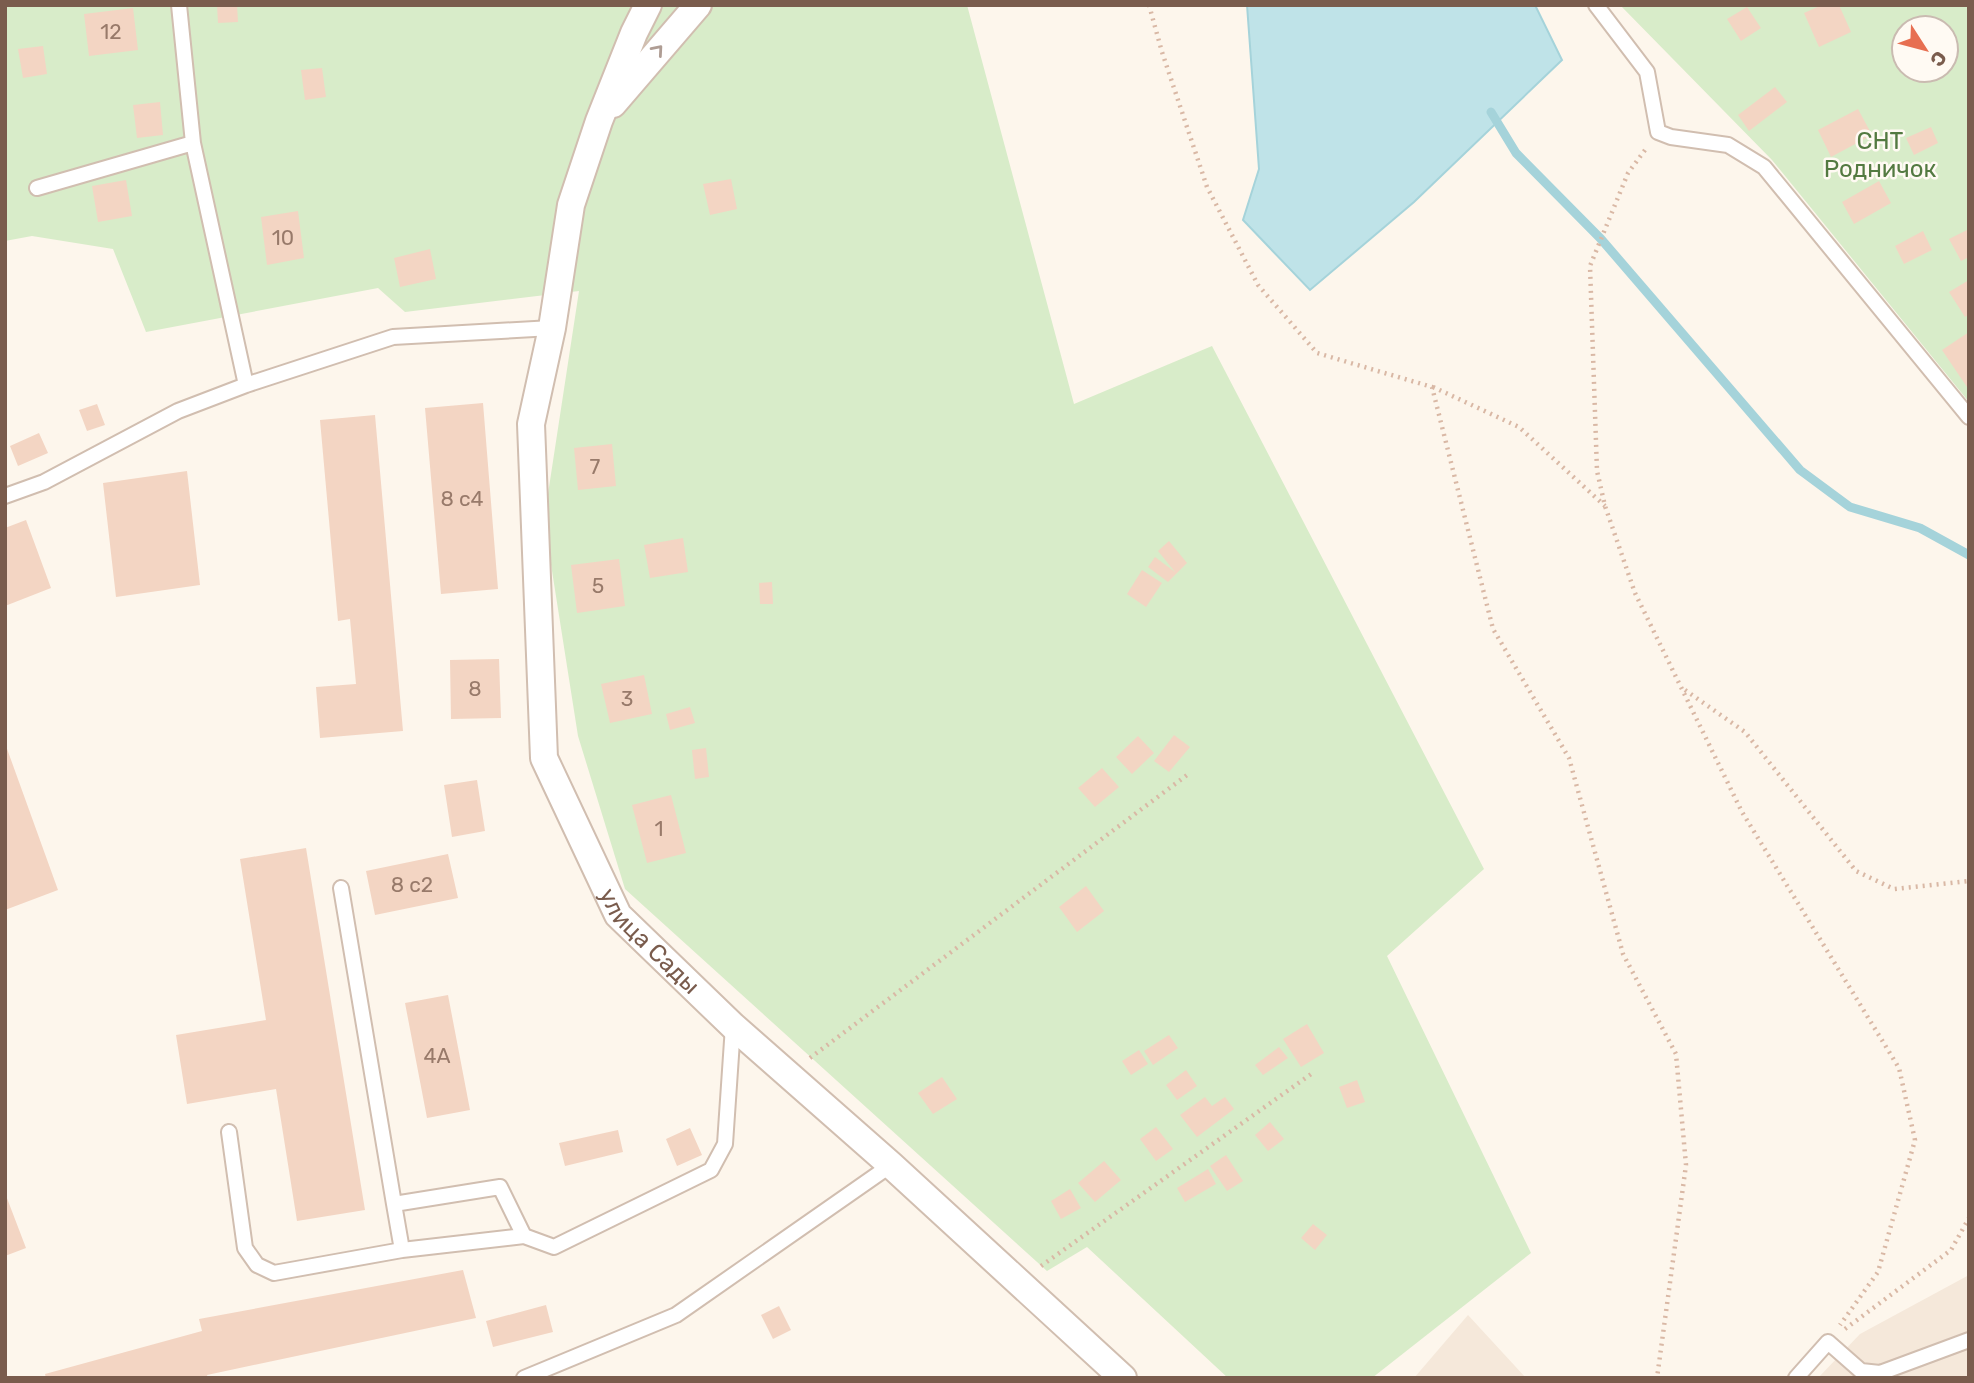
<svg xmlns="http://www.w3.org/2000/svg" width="1974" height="1383" viewBox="0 0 1974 1383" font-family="Rubik,sans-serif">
	<rect width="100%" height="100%" fill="#fdf6ec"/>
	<path fill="#f5e8da" d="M1969,1275V1378H1818L1860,1334Z
		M1468,1315L1526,1378H1414Z"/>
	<path fill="#d8ecc9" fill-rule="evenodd" d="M5,5H967L1074,404L1212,346L1484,869L1387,956L1531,1253L1372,1378H1228L1087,1247L1047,1271L625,889L578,736L544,520L579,291L405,312L378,288L146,332L113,249L32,236L5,241Z
		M1620,5H1969V402L1772,160ZM1904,28H1946V70H1904Z"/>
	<path fill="#bfe3e8" stroke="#a5d3da" stroke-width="2" d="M1247,5H1535L1562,60L1414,202L1310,290L1243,220L1259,169Z"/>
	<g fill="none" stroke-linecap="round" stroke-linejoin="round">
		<path stroke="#a5d3da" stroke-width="9" d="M1491,112L1516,153L1601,239L1800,470L1850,507L1920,528L1969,555"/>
	</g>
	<path fill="#f3d5c3" d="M217,5H237L238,22L218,23Z
		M1822,5H1839L1851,32L1819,47L1804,13Z
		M1747,7L1761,28L1741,41L1727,19Z
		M133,8L138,50L89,56L84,14Z
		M43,46L47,74L23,78L18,49Z
		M322,68L326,97L305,100L301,70Z
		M1775,87L1787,102L1749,131L1738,115Z
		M160,102L163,135L137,138L133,105Z
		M1858,109L1872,135L1831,157L1818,130Z
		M1931,127L1938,143L1914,155L1906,138Z
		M731,179L737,209L710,215L703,184Z
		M126,180L132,216L98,222L92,186Z
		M1879,181L1891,203L1854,224L1842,202Z
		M298,211L304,258L267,265L261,217Z
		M1969,229V257L1961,261L1949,239Z
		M1923,231L1932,250L1904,264L1895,246Z
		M430,249L436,279L400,287L394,258Z
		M1969,280V314L1965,317L1949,292Z
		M1969,332V390L1942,350Z
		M483,403L498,589L441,594L425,408Z
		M97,404L105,425L87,431L79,410Z
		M375,415L403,731L320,738L316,687L356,684L350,619L338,621L320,420Z
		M39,433L48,453L18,466L10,446Z
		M612,444L616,486L578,490L574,448Z
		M187,471L200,585L116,597L103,483Z
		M26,520L51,588L5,606V528Z
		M683,538L688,572L650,578L644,545Z
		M1169,541L1187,563L1168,582L1148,567L1155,557L1175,572L1158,551Z
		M619,559L625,606L577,613L571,565Z
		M1142,570L1162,583L1146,607L1127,594Z
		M772,582L773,604H760L759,583Z
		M499,659L501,718L451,719L450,660Z
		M644,675L652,714L610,723L601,684Z
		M690,707L695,723L670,730L666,714Z
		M1174,735L1190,747L1169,772L1154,761Z
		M1138,736L1154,753L1132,774L1116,757Z
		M6,746L58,890L5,910V747Z
		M706,748L709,777L695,779L692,750Z
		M1102,768L1119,787L1095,807L1078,788Z
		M477,780L485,831L452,837L444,785Z
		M671,795L686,853L647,863L632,805Z
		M306,848L365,1210L297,1221L276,1089L187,1104L176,1035L266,1020L240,859Z
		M448,854L458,898L375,915L366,871Z
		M1086,886L1104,911L1077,932L1059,907Z
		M448,995L470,1110L427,1118L405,1003Z
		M1307,1024L1324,1053L1301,1067L1283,1039Z
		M1169,1035L1178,1048L1153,1065L1144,1051Z
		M1279,1047L1288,1058L1263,1075L1255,1065Z
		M1139,1050L1148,1064L1131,1075L1122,1061Z
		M1186,1070L1197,1086L1177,1100L1166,1085Z
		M942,1077L957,1099L933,1114L918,1093Z
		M1357,1080L1365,1102L1347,1108L1339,1087Z
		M1205,1097L1212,1106L1225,1097L1234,1109L1197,1137L1180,1115Z
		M1270,1122L1284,1139L1268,1151L1255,1135Z
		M1156,1127L1173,1149L1156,1161L1140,1139Z
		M690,1128L702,1155L677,1166L666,1139Z
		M618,1130L623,1152L565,1166L559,1143Z
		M1226,1155L1243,1181L1227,1191L1210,1166Z
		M1104,1161L1121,1180L1095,1202L1078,1183Z
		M1208,1169L1216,1184L1185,1202L1177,1188Z
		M1070,1189L1081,1208L1061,1219L1051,1201Z
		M5,1193L26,1248L5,1256Z
		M1313,1224L1327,1235L1315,1250L1301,1238Z
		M463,1270L476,1318L207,1375L208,1378H46L45,1374L202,1331L199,1319Z
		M546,1305L553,1332L493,1347L486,1321Z
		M779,1306L791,1330L773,1339L761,1315Z"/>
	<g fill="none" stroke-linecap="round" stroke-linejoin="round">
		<defs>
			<path id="lane" d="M179,5L193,143L246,385
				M1596,5L1647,72L1658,132L1671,137L1728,145L1764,167L1969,417
				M37,188L193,143
				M5,496L44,482L178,411L246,385L393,337L552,328
				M341,888L394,1204L500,1187L524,1236L554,1247L711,1170L725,1144L733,1026
				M229,1132L245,1248L257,1265L274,1273L402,1250L524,1236
				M394,1204L402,1250
				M524,1378L676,1315L891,1165
				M1796,1378L1828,1342L1861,1371L1880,1373L1969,1340"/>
			<g id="street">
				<path id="s1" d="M648,5L634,33L599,121L571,205L552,328L531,424L544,758L618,915L733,1026L891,1165L1123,1378"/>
				<path d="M613,104L698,5"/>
			</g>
		</defs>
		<use href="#lane" stroke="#d1beb0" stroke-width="18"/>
		<use href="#street" stroke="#d1beb0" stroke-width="30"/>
		<path stroke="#d9b8a5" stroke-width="4.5" stroke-dasharray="2 5" stroke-linecap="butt" d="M1149,5L1162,52L1207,187L1258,285L1317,353L1432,387L1493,629L1569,758L1623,954L1676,1054L1686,1165L1657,1378
			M1645,150L1628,173L1590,266L1597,471L1605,506L1635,593L1742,812L1899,1068L1915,1140L1878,1272L1840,1325
			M1433,387L1519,427L1605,506
			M1685,690L1745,732L1856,871L1894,889L1969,881
			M810,1058L1187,775
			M1041,1266L1314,1072
			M1845,1329L1951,1250L1969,1218"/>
		<use href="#lane" stroke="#fff" stroke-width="14"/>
		<use href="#street" stroke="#fff" stroke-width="26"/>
	</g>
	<defs><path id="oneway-chevron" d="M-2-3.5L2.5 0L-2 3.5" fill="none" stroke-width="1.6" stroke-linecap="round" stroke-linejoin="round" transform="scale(1.75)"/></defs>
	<use stroke="#af9d94" href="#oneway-chevron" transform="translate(658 50) rotate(-49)"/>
	<g text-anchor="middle" stroke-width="5" stroke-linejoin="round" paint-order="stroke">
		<g font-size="21" fill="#987a6a">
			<text x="111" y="39">12</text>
			<text x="283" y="245">10</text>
			<text x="595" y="474">7</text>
			<text x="462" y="506">8 с4</text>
			<text x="598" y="593">5</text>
			<text x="475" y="696">8</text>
			<text x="627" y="706">3</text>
			<text x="659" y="836">1</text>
			<text x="412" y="892">8 с2</text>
			<text x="437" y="1063">4А</text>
		</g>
		<g font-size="24" fill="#537a41" stroke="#fffaf3">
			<text x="1880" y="149">СНТ<tspan x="1880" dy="28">Родничок</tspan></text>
		</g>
		<g font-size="24" fill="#7a5c4d" stroke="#fffaf3">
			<text dy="8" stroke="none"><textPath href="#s1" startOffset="985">улица Сады</textPath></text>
		</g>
	</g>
	<rect width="1974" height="1383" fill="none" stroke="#7a5c4d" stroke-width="14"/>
	<g transform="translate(1925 49) rotate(126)"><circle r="33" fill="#fffaf3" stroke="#cabbb1" stroke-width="2"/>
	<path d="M0-5L12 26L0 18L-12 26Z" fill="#e76f51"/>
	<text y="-10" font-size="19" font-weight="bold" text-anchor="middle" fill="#7a5c4d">С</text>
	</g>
</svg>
